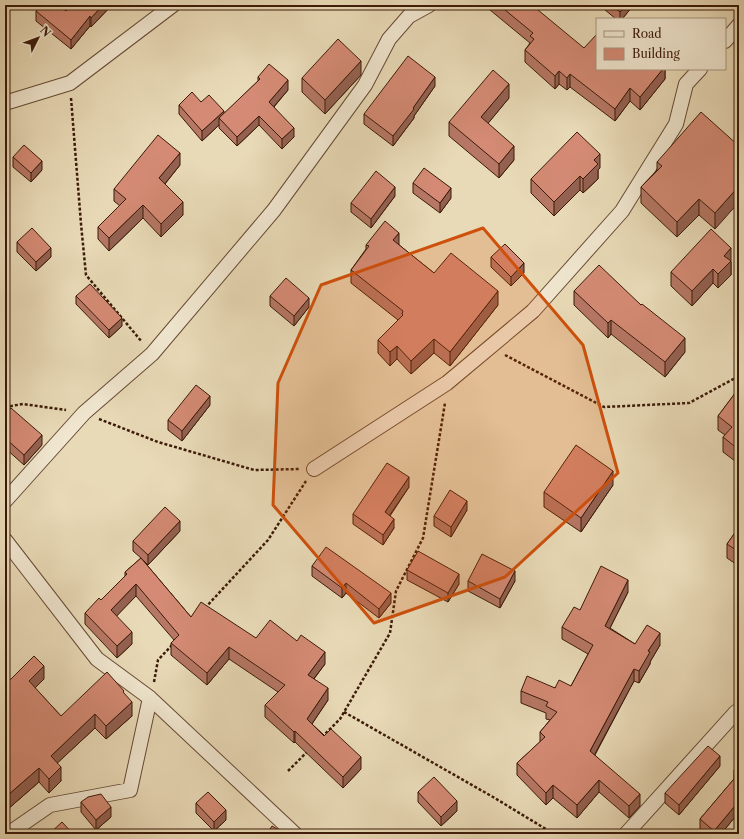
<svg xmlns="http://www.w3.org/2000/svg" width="744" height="839" viewBox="0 0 744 839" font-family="'Libre Caslon Text',serif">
	<rect width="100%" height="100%" fill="#e9dab7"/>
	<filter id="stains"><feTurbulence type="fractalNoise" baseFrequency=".005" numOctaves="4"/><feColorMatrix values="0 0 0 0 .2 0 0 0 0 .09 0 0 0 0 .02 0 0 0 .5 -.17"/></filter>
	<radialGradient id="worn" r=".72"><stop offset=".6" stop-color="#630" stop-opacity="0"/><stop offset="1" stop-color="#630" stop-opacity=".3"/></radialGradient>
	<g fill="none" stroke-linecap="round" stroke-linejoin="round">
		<defs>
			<path id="street" d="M725,41L739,25
				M5,100L8,102L70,83L173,5
				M314,469L447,383L533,311L622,211L676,124L686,84L700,69
				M5,501L84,413L152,354L274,210L365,85L389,39L409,16L429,5
				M5,540L97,659L150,698L295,834
				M8,834L50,805L130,790L150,698
				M626,834L736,712L739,711"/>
		</defs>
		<use href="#street" stroke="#664a34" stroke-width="16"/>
		<path stroke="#3b1a09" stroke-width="2.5" stroke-dasharray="3 2" stroke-linecap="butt" d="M71,98L81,224L86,275L142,342
			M505,355L604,407L689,403L739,376
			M5,407L23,404L66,410
			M99,419L158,442L254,470L300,469
			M205,608L268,540L306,481
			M154,682L158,660L174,643
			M344,712L493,797L554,834
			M322,737L340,719L390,633L396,591L423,538L445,403
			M288,771L307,752"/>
		<use href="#street" stroke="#f1e7d0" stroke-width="14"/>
	</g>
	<path fill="#b67764" stroke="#3b1a09" d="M71,5H112L91,27L90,26L71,49L36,21V11H66Z
		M484,5H532L597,69H665V79L640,110L630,101L615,121L570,87L567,90L559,84L555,89L525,62V50L530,43Z
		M599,5H633V6L622,19H616Z
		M361,75L325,114L302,92V78Z
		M258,77L288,90L274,107L294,137L282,149L259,125L237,146L219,128V125L202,141L179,114V105L201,102L224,114L258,81Z
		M435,86L414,116V118L393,146L364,124V114Z
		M509,98L488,123L514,160L499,178L449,136V122Z
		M739,109V129L736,126V112Z
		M739,146L715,229L699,215L677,237L641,203V187L657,170V162Z
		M13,157L42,170L31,182L13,167Z
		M180,165L165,184L183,215L161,237L143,218L109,251L98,239V227L120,206L114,201V189Z
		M600,168L598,170V179L583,193L580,190L554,216L531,193V179Z
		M413,183L451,198L440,213L413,193Z
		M395,196L371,228L351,212V203Z
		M17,242L51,257L36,271L17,252Z
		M366,245H399L434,273L498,305L450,366L434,353L411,374L397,359L390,366L378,353V340L398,320L351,283V270L366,249Z
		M491,257L524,273L511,286L491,267Z
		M731,262V275L718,288L713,283L692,306L671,286V272Z
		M574,291L685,352L665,377L611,334L608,338L574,305Z
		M76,296L122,326L109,338L76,304Z
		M270,296L309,307L294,326L270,306Z
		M739,388V464L723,452V437L725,435L718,430V416Z
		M210,405L182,441L168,430V420Z
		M5,415L42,445L24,465L5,448Z
		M613,485L581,532L544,507V492Z
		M409,487L390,516L394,528L383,545L353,524V514Z
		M467,510L451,537L434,526V516Z
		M739,527V566L727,558V544Z
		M180,531L148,565L141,558L191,617L256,638L325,664L314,679L328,700L312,724L361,769L343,788L295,742L294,743L265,717V705L278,692L229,659L207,685L171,655V643L174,640L136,596L116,616L132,644L117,658L85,624V613L101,600L125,577V572L141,558L133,551V541Z
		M312,566L391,603L379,618L346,593L342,598L312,576Z
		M407,570L459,584L448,602L407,580Z
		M468,581H515L500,608L468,591Z
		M628,592L610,628L635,644L660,645L650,662V664L639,683L634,681L595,755L640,806L629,818L599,792L577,818L553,798L546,805L517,775V763L540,742V732L550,720L546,719V713L521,703V691L571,686L588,654L562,639V627L580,610Z
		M44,679L35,688L61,716L124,694L132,716L106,739L95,728L57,763L61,781L49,793L39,782L8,809L5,805V685Z
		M739,764V812L721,834H704L700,831V819L734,779V770Z
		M720,766L679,815L665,803V793Z
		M418,792L457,811L441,826L418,802Z
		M81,802L111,817L96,830L81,812Z
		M196,803L226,820L214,831L196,813Z"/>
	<path fill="#946151" stroke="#3b1a09" d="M103,5H112L91,27V18Z
		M626,5H633V6L622,19H620V12Z
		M90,16V26L71,49V40Z
		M361,61V75L325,114V100Z
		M663,69H665V79L640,110V97Z
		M559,71V84L555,89V76Z
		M570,74V87L567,90V78Z
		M435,77V86L414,116V118L393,146V136Z
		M288,80V90L269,112V102Z
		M509,84V98L481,132V117Z
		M630,88V101L615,121V109Z
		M224,111V121L219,118V125L202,141V131Z
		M259,116V125L237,146V137Z
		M294,128V137L282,149V139Z
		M514,146V160L499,178V164Z
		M180,153V165L159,191V178Z
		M600,154V168L598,170V179L583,193V179L594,160Z
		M42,161V170L31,182V173Z
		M580,176V190L554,216V202Z
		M739,186V202L715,229V213Z
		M395,187V196L371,228V219Z
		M451,188V198L440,213V203Z
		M699,199V215L677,237V222Z
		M183,202V215L161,237V224Z
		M143,205V218L109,251V238Z
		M399,233V246L393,240Z
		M51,248V257L36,271V262Z
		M731,248V275L718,288V274L724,256Z
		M524,263V273L511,286V277Z
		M713,269V283L692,306V291Z
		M498,291V305L450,366V352Z
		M309,298V307L294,326V316Z
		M122,318V326L109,338V330Z
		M611,320V334L608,338V323Z
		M685,338V352L665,377V362Z
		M434,339V353L411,374V361Z
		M397,346V359L390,366V352Z
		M210,396V405L182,441V431Z
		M42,435V445L24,465V455Z
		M613,471V485L581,532V518Z
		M409,477V487L385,522V512Z
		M467,501V510L451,537V527Z
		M394,519V528L383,545V535Z
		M180,521V531L148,565V555Z
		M515,571V581L500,608V599Z
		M459,574V584L448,602V593Z
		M628,580V592L605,638V626Z
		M346,583V593L342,598V588Z
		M136,584V596L111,622V610Z
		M391,593V603L379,618V609Z
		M132,632V644L117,658V646Z
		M660,633V645L650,662V664L639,683V671L648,651Z
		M229,647V659L207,685V673Z
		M325,652V664L308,686V675Z
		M44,666V679L29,694V681Z
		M634,669V681L590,763V751Z
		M328,688V700L307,731V719Z
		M132,702V716L106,739V726Z
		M95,714V728L51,769V756Z
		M295,731V742L294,743V732Z
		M720,756V766L679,815V805Z
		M361,757V769L343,788V777Z
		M61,767V781L49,793V779Z
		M39,768V782L8,809V795Z
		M599,780V792L577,818V805Z
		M553,785V798L546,805V793Z
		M640,794V806L629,818V806Z
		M457,801V811L441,826V817Z
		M739,801V812L721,834H714V831Z
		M111,807V817L96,830V820Z
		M226,810V820L214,831V822Z"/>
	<path fill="#d48a74" stroke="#3b1a09" d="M41,5H59L66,11L71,5H103L91,18L90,16L71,40L36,11Z
		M499,5H532L584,48L597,34V69H663L640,97L630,88L615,109L570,74L567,78L559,71L555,76L525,50L534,39L530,36L533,33Z
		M611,5H626L620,12Z
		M338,39L361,61L325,100L302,78Z
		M408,56L435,77L413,108L414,109L393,136L364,114Z
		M269,64L288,80L269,102L294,128L282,139L259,116L237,137L219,118L260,79L258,77Z
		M493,70L509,84L481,117L514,146L499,164L449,122Z
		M192,92L201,102L209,95L224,111L202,131L179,105Z
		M739,109V115L736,112Z
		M701,112L739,146V186L715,213L699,199L677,222L641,187L662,166L657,162Z
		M577,132L600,154L594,160L598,164L583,179L580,176L554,202L531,179Z
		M158,135L180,153L159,178L183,202L161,224L143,205L109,238L98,227L126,199L114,189Z
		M24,145L42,161L31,173L13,157Z
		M424,168L451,188L440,203L413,183Z
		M376,171L395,187L371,219L351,203Z
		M385,221L399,233L393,240L434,273L451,253L498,291L450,352L434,339L411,361L397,346L390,352L378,340L403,315L402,314L403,311L351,270L369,246L366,245Z
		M32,228L51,248L36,262L17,242Z
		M711,229L731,248L724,256L731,261L718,274L713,269L692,291L671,272Z
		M505,244L524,263L511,277L491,257Z
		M599,265L641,305L642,304L685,338L665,362L611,320L608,323L574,291Z
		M286,278L309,298L294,316L270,296Z
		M90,284L122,318L109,330L76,296Z
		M196,385L210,396L182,431L168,420Z
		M739,388V450L723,437L732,427L718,416Z
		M11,408L42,435L24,455L5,438V415Z
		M576,445L613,471L581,518L544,492Z
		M387,463L409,477L385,512L394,519L383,535L353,514Z
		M450,490L467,501L451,527L434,516Z
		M165,507L180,521L148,555L133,541Z
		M739,527V552L727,544Z
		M326,547L391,593L379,609L346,583L342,588L312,566Z
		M418,551L459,574L448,593L407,570Z
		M482,554L515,571L500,599L468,581Z
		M141,558L191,617L201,602L256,638L270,620L297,641L301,635L325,652L308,675L328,688L307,719L324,736L331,729L361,757L343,777L295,731L294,732L265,705L285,685L229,647L207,673L171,643L179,635L136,584L111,610L132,632L117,646L85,613L99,598L101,600L127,574L125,572Z
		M601,566L628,580L605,626L635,644L647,625L660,633L648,651L650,652L639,671L634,669L590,751L640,794L629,806L599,780L577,805L553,785L546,793L517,763L545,737L540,732L557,712L546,706L548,702L521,691L527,676L555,688L559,680L571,686L593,645L562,627L574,607L580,610Z
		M34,656L44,666L29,681L61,716L107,672L124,691L123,692L132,702L106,726L95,714L51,756L61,767L49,779L39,768L8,795L5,791V732L9,728L5,724L8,722L5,718V685Z
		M708,746L720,756L679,805L665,793Z
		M739,764V773L734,770Z
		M739,773V801L714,831L700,819Z
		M434,777L457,801L441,817L418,792Z
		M208,792L226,810L214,822L196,803Z
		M101,794L111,807L96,820L81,802L88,797Z
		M62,822L73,834H49Z
		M272,826L285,834H267Z"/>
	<path fill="#ce500c" fill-opacity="0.2" stroke="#ce500c" stroke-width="3" stroke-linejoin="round" d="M483,228L583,345L618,473L505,577L374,623L273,505L278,383L321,285Z"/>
	<rect width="744" height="839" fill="none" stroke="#e9dab7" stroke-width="20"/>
	<rect x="6" y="6" width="732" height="827" fill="none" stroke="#3b1a09" stroke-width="2"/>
	<rect x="10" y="10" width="724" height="819" fill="none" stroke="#3b1a09"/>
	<rect x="596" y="18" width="130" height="52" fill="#f1e7d0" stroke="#a89580"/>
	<rect x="604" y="31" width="20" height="6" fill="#f1e7d0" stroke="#a89580"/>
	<text x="632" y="38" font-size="12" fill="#3b1a09">Road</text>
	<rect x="604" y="48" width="20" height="12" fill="#d48a74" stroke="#a89580"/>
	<text x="632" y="58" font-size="12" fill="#3b1a09">Building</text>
	<g transform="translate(38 38) rotate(48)" stroke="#f1e7d0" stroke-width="3" paint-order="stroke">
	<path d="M0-3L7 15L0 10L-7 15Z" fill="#3b1a09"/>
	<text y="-6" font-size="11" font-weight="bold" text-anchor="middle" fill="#3b1a09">N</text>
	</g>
	<rect width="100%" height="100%" filter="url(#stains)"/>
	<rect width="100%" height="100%" fill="url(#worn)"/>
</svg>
